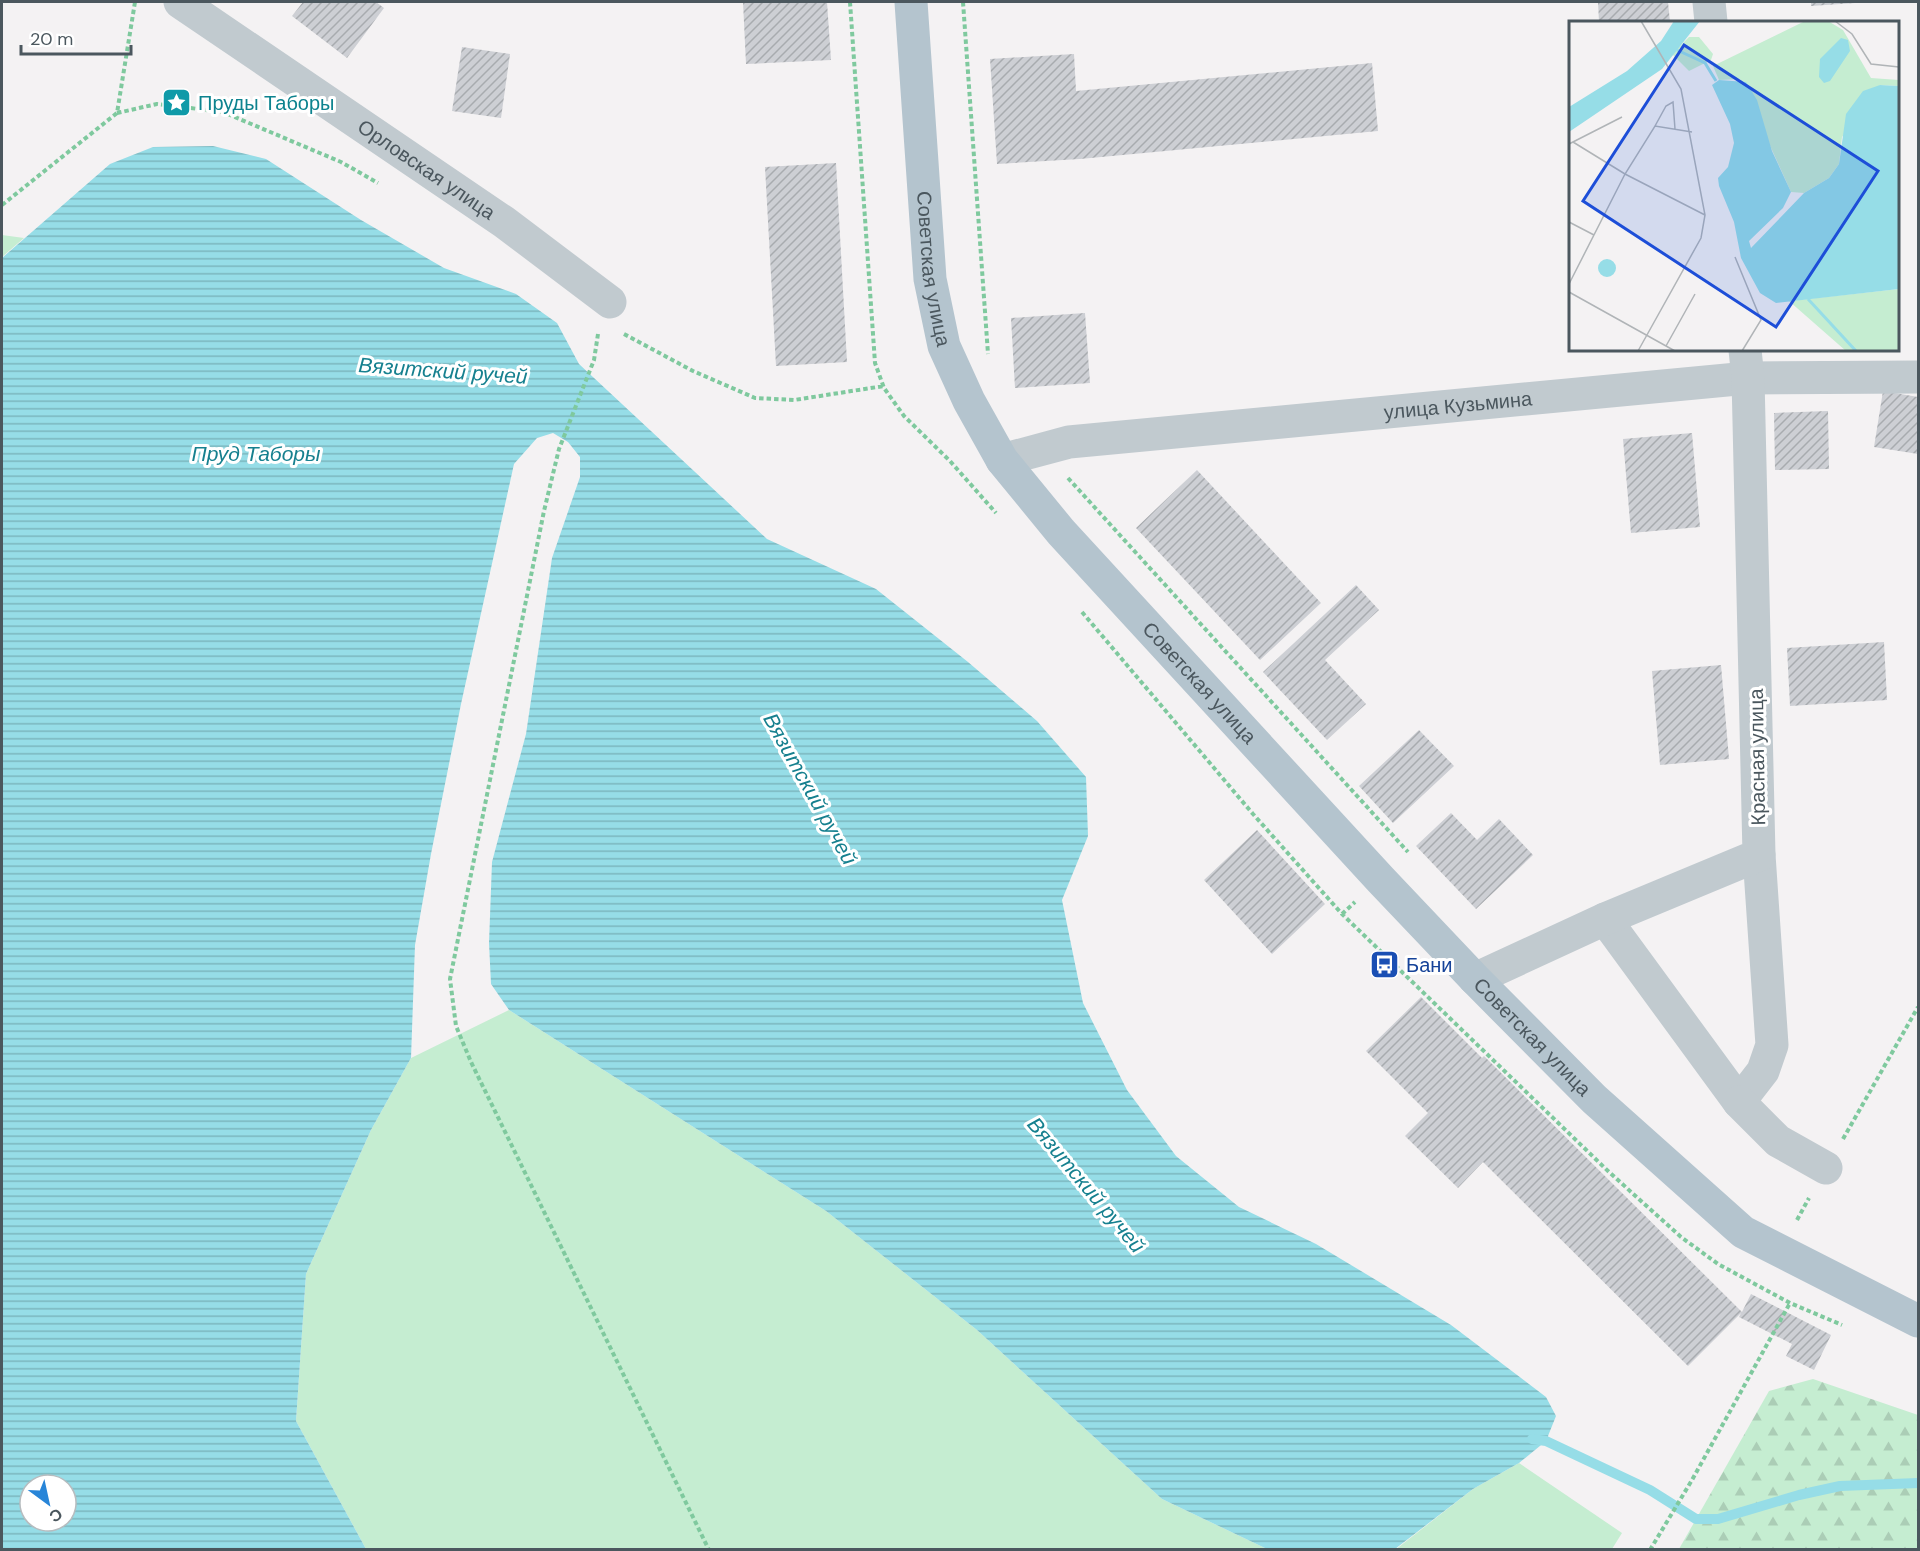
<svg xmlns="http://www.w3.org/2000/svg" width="1920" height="1551" viewBox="0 0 1920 1551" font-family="'DM Sans',sans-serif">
	<defs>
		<pattern id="forest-firs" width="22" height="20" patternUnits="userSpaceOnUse" patternTransform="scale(1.5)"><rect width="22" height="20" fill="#c5edd1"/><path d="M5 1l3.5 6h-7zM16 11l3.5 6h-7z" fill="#abcdb6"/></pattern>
		<pattern id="water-rules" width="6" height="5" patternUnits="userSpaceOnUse" patternTransform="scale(1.5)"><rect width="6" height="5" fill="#96dde7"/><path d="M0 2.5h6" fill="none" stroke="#7cb6be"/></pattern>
		<pattern id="building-hatch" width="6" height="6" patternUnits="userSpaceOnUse" patternTransform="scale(1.5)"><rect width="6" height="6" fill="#cdcfd4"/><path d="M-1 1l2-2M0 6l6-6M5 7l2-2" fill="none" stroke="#a8abaf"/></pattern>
	</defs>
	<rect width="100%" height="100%" fill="#f4f2f3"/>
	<path fill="url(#forest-firs)" d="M1813,1379L1918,1415V1549H1679L1769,1391Z"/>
	<path fill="#c5edd1" d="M2,235L24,238L2,257Z
		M509,1010L826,1211L977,1330L1162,1499L1267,1549H366L296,1421L306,1274L371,1130L411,1058Z
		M1519,1463L1622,1533L1612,1549L1395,1550L1473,1489Z"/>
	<path fill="url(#water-rules)" fill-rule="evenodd" d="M213,146L266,159L361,220L444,268L516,294L557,323L579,364L767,539L876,589L968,662L1037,721L1086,777L1088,836L1062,900L1083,1003L1127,1090L1176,1156L1239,1207L1316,1244L1451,1325L1546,1397L1556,1416L1546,1441L1519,1463L1473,1489L1395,1549H1267L1162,1499L977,1330L826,1211L509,1010L491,984L489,943L492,862L526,734L552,558L580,477V457L568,442L553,433L537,438L514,464L461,704L431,854L415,945L411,1058L371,1130L306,1274L296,1421L366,1549H2V258L110,164L153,147ZM30,1485H66V1521H30Z"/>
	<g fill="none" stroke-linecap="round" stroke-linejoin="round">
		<path stroke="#96dde7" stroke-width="10" d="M1532,1439L1546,1441L1650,1490L1696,1519H1718L1799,1495L1840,1486L1918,1483"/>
	</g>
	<path fill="url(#building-hatch)" d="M303,2H376L384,8L347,58L292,16Z
		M743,2H827L831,60L746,64Z
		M1598,2H1668L1670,22H1599Z
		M1811,2H1855V3L1811,6Z
		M462,47L510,54L501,118L452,111Z
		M1074,54L1076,91L1372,63L1378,131L1080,159L997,164L990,59Z
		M836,163L847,362L776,366L765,167Z
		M1085,313L1090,383L1015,388L1011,318Z
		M1883,391L1918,397V454L1874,447Z
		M1828,411L1829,469L1775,470L1774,413Z
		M1692,433L1700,527L1631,533L1623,439Z
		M1197,470L1321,603L1260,660L1136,528Z
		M1356,585L1379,610L1325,660L1366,704L1327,740L1263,672Z
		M1884,642L1887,700L1790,706L1787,648Z
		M1721,665L1729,759L1660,765L1652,671Z
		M1419,730L1454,766L1393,823L1359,786Z
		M1451,813L1477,840L1499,819L1533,855L1476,909L1416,846Z
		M1257,830L1325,904L1272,954L1204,880Z
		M1421,997L1482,1058L1484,1056L1742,1312L1751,1294L1831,1335L1814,1370L1786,1356L1792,1344L1739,1317L1741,1313L1688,1366L1483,1162L1458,1188L1405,1136L1428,1113L1366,1051Z"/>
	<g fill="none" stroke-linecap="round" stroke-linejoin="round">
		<path stroke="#7fc99e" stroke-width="4" stroke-dasharray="4.5 3" stroke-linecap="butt" d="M850,2L875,363L884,388L904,416L950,461L996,513
			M963,2L988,354
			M117,113L157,104L223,112L341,162L378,183
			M2,205L117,113L135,2
			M598,334L594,360L559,449L544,511L450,979L456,1026L471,1062L709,1550
			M624,334L693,371L755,398L794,400L884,386
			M1068,478L1408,852
			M1082,612L1253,814L1342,914L1609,1172L1681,1237L1718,1264L1790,1303L1842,1325
			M1342,914L1355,902
			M1843,1139L1918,1007
			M1797,1220L1809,1198
			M1650,1550L1692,1480L1790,1303"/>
		<g stroke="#c1cacf" stroke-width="33">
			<path id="s1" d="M180,2L504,222L610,302"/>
			<path d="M1709,2L1711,22"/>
			<path id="s2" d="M1002,460L1069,442L1748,378L1918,377"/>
			<path d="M1605,919L1739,1102L1763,1071L1772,1045L1759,855"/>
			<path d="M1475,979L1605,919L1759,855L1748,378L1745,350"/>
			<path d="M1739,1102L1778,1141L1826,1168"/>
		</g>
		<path stroke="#b4c4ce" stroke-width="33" id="s3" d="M911,2L930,279L944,346L969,401L1002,460L1061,532L1381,880L1475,979L1594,1099L1743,1232L1918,1321"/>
	</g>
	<defs>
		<symbol id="sight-square" viewBox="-11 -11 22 22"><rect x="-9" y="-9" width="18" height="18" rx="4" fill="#0f9aa8" stroke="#fff"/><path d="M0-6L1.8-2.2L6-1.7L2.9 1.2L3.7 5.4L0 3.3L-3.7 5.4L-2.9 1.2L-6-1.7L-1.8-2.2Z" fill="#fff"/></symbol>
		<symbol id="bus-square" viewBox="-11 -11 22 22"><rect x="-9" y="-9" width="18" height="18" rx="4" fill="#1a4fb4" stroke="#fff"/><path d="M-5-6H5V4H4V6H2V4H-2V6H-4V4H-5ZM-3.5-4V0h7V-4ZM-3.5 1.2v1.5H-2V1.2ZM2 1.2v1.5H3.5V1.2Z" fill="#fff"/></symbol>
	</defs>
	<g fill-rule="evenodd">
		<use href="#sight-square" x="160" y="86" width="33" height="33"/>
		<use href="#bus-square" x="1368" y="948" width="33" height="33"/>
	</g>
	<g text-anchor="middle" stroke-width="6" stroke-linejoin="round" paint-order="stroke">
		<g font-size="20" fill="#0d838f" stroke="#fff" text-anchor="start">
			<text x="198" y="110">Пруды Таборы</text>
		</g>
		<g font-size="20" fill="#4b575e" stroke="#fff">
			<text dy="7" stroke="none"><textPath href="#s1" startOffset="298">Орловская улица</textPath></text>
			<text dy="7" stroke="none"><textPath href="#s3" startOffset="268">Советская улица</textPath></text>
			<text dy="7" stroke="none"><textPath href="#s2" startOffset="460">улица Кузьмина</textPath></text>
			<text dy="7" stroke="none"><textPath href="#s3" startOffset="772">Советская улица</textPath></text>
			<text transform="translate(1757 757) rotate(-91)" y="7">Красная улица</text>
			<text dy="7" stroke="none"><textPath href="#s3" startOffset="1258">Советская улица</textPath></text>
		</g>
		<g font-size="20" fill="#164399" stroke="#fff" text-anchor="start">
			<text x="1406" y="972">Бани</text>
		</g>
		<g font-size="21" font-style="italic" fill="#16808f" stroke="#fff">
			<text transform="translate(443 371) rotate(4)" y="7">Вязитский ручей</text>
			<text x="256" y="461">Пруд Таборы</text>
			<text transform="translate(810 789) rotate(61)" y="7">Вязитский ручей</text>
			<text transform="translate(1086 1185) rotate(50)" y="7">Вязитский ручей</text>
		</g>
	</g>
	<g transform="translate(1569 21)">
		<rect width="330" height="330" fill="#f4f2f3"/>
		<path d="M120,16H130L144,33L142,39L120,50L103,33Z" fill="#c5edd1"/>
		<path d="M236,0H259L274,9L302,57L330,59V65L311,64L273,116L270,143L260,157L235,172L222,171L171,58L150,59L144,45ZM330,268V330H277L220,280Z" fill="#c5edd1"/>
		<path d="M105,0H131L93,48L0,111V86L58,50L92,20ZM272,17L279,19L281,30L261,60L255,62L250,56L251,38ZM150,59L177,61L188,79L203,130L222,171L214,187L180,220L182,227L235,172L260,157L270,143L277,93L294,70L311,64L330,65V268L207,282L191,272L172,237L165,201L150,165L149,157L159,146L165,122L161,103L143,64ZM29 247a9 9 0 1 1 18 0a9 9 0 1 1-18 0Z" fill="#96dde7"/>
		<path fill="none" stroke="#96dde7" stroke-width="3" d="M108,29L136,42L147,60M239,278L287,330"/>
		<path fill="none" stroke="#b0b4b7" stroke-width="1.5" d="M266,0L283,13L302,43L330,46M86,105L97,85L104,81L106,108M4,121L56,153L136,194M0,123L53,96M0,201L25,214M166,236L192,299L173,330M0,263L56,153L86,105L123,111M0,271L106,330M97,325L126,273M69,330L132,217L136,194L112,68L72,0"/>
		<path fill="#1d4ed8" fill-opacity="0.15" stroke="#1d4ed8" stroke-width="3" d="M115,24L309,150L207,306L14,180Z"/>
		<rect width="330" height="330" fill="none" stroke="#4b575e" stroke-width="3"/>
	</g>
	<rect width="1920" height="1551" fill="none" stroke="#4b575e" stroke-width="6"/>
	<g transform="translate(48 1503) rotate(147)"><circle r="28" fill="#ffffff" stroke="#b7bcbf" stroke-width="1.5"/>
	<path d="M0-4.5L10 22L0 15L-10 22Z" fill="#2885d8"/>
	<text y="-9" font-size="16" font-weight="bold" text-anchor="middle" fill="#4b575e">С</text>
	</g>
	<path d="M21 45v9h110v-9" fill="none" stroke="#4b575e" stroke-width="3"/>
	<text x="30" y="45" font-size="18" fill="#4b575e" stroke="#ffffff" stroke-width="4.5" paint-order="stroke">20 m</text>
</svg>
